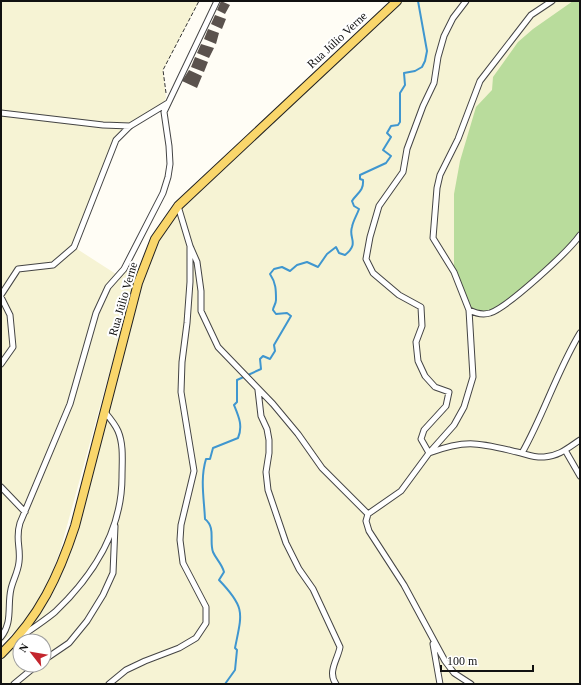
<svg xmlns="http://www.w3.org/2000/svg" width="581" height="685" viewBox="0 0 581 685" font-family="Georgia,serif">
	<rect width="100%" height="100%" fill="#fffdf5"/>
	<path fill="#f6f3d4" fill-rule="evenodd" d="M1,1H199L163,70L166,98L162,107L130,126L116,140L74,247L119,276L124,269L136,276L60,551L46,589L26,622L1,643Z
		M397,1H580V684H1V654L15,641L65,555L138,283L167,221ZM20,641H44V665H20Z"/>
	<path fill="#b9dc9c" d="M573,1H580V235L503,306L488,314L469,310L454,272V194L460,161L476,107L492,90L493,77L518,42L533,29Z"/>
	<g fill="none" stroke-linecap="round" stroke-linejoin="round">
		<path stroke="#3f96cf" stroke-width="2" d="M225,684L235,670L237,650L235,648C242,613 246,608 219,580L224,572C222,564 216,559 213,552C209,540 216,528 205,519C204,498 200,479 206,459H210L213,448L238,438C243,426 239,417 234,405L237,402V380L261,369L260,359L263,356L270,359L275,351L274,345L291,316L287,313L276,314L273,310C273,307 276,304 276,300C276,290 276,283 270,274L274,269L282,267L290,271L297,265L307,262L318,267L327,254L336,247L339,253L345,255C360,243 348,238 352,227C353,221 357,215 359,209L354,206L352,201C357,193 364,191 363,180L360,179V175L386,163L391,156L383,150L391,137L387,133L391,126L398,125L400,122V93L405,85L404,73L415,71L422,67L425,61L427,51L418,1"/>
	</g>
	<path fill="#5a524d" d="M221,1L230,5L225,14L217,10Z
		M215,15L226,19L222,29L211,24Z
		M208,29L219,33L216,44L204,39Z
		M201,44L214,48L209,58L197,53Z
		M195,57L208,62L204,72L191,67Z
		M189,70L202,76L197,88L182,81Z"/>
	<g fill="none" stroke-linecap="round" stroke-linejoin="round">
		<defs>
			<path id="street" d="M466,1L453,18L444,36L438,57L434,83L423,106L407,149L403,172L379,206L370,237L366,259L373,273L399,295L421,307L422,326L416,342L418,361L425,376L435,387L449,392L446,406L424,430L421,439L429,453C467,439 478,443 517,452C526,454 535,458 544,457C559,456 568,448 580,440
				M1,113L103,125L130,126
				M178,206L190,246L197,262L201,291V311L218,347L273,404L298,434L322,468L368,514
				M1,295L18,269L53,265L74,247L116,140L130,126L168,103
				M1,297L10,315L13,347L1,364
				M469,310C475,313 483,315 490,313C508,307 568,252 580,235
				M258,390L261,416L267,429L269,440V453L266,472L268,490L286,543L299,569L313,589L340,647C338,659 327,672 336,684
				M565,450L580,476
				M522,453C544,414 557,371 580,333
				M1,487L25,512
				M1,637C13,622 7,606 11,589C13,580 18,572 19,562C21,547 15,539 20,523L70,404L96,313L108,287L124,269L163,193L168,177L170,164L169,146L164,112L217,1
				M20,637C32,629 44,621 55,612C93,576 122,530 122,477C122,462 124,445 118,431C115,424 109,417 104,411
				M433,644L440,684
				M44,660L69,643L87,621L103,595L113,573L115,526
				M14,684L37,665
				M109,684L126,670L145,661L179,648L196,638L206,623V607L183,563L180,540L181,525L194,471L181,392L182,362L187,323L190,282V246
				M471,684L454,673L445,661L404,585L369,531L366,521L368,514L401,491L429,453L454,425L464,407L473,377L469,310L454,272L433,238L437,188L440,175L458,139L480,81L531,15L552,1"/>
			<path id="primary" d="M1,654C39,618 59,575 75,526L138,283L155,239L178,206L397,1"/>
		</defs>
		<use href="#street" stroke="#444" stroke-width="7"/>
		<use href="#primary" stroke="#222" stroke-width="10"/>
		<path stroke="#333" stroke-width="1" stroke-dasharray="4 2" stroke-linecap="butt" d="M166,93L163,70L199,1"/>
		<use href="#street" stroke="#fff" stroke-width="5"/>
		<use href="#primary" stroke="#f9d66b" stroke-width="8"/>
	</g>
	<g text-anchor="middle" stroke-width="4" stroke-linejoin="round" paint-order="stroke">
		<g font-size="12" fill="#111" stroke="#fff">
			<text transform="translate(337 40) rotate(-43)" y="4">Rua Júlio Verne</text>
			<text transform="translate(123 299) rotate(-74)" y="4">Rua Júlio Verne</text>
		</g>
	</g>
	<rect width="581" height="685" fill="none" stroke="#111111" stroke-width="4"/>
	<g transform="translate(32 653) rotate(301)"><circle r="19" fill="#ffffff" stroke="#a0a0a0"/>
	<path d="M0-3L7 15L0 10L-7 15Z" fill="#c4262e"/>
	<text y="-6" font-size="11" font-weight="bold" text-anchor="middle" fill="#111111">N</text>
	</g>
	<path d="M441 665v6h92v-6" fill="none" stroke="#111111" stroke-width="2"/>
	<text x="447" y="665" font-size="12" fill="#111111" stroke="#ffffff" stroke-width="3" paint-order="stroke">100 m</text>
</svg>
